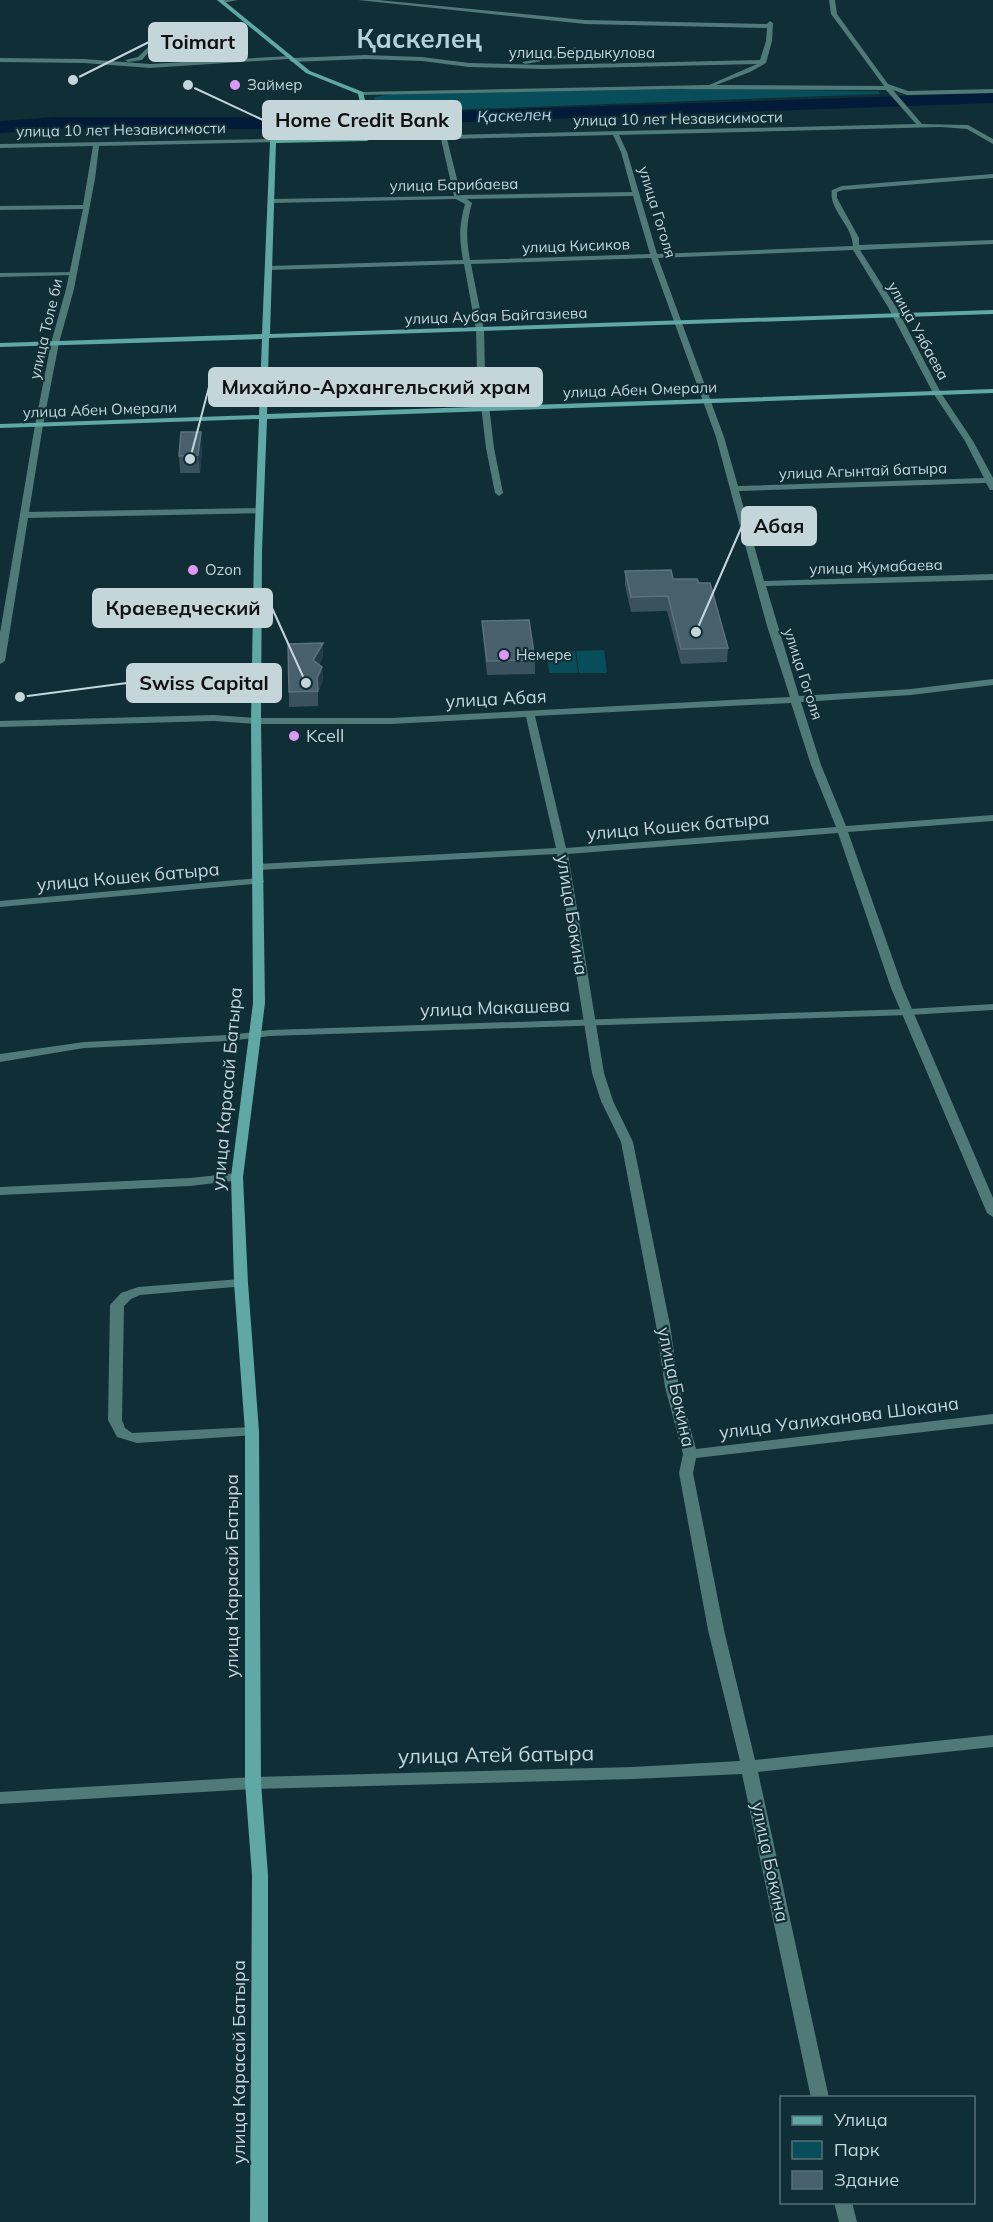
<svg xmlns="http://www.w3.org/2000/svg" width="993" height="2222" viewBox="0 0 993 2222" font-family="Mulish,sans-serif">
	<rect width="100%" height="100%" fill="#102e35"/>
	<path fill="#084e5a" d="M694,89L878,91L880,94L392,112L377,111L374,97L393,94Z
		M604,650L607,673H579L576,651Z
		M547,651H575L578,673H549Z"/>
	<g fill="none" stroke-linecap="round" stroke-linejoin="round">
		<path fill="#031b38" fill-rule="evenodd" d="M993,93V103L275,129H54L0,133V121L54,117H275Z"/>
		<path fill="#4f7a78" fill-rule="evenodd" d="M220,0H238L222,3Z
			M358,0H378L585,20L767,24L770,21L773,23L772,41L766,63L750,72L716,85L884,86L831,14L829,0H835L837,14L888,84L908,91L993,89V93L907,95L893,90L922,124L968,125L993,139V144L967,129L941,127L619,135L627,152L657,254L853,246C853,226 828,209 832,190L842,186L993,174V178L843,190L837,192V198L859,238V245L993,240V244L860,250L896,307L941,393L973,441L993,478V490H990L986,483L739,491L764,581L993,574V580L766,586L799,696L911,689L993,679V685L911,695L801,702L821,765L846,826L993,815V821L848,832L903,988L993,1198V1217L987,1213L891,988L838,833L568,854L604,1073L613,1101L633,1142L670,1325L679,1387L696,1449L993,1414V1424L696,1458L693,1473L724,1630L755,1760L993,1735V1747L758,1772L829,2098H811L742,1774L633,1779L253,1789L0,1804V1792L253,1777L633,1767L740,1761L708,1630L679,1473L683,1454L665,1387L656,1325L621,1142L601,1101L592,1073L557,854L258,870L253,867L258,864L556,848L526,717L391,724H256L214,721L0,727V721L214,715L256,718H391L790,697L767,626L716,437L651,258L471,264L484,330L485,371L494,448L503,493L499,496L495,493L486,448L477,371L476,330L464,264L269,270L265,268L269,266L463,260C459,237 459,226 465,204L456,199L272,203L269,201L272,199L454,196L441,139L365,140V138L367,137L916,124L886,90L676,89L361,95L359,92L709,85L757,64L542,69L469,67L422,61L365,59L292,62L289,60L292,58L365,55L422,57L469,63L542,65L760,60L766,41L767,28L585,24ZM613,135L621,152L632,192L461,195L447,139ZM633,196L650,254L470,260C466,237 466,225 472,203L467,199ZM853,250L888,307L933,393L965,441L984,478L738,486L724,437L658,258ZM791,703L811,765L836,827L566,848L535,716Z
			M149,46L152,48L142,60L128,62L125,60L138,57Z
			M575,47L579,52L576,55L525,64L522,62L572,53V49Z
			M290,56L288,59L150,68L84,63L0,62V58L84,59L150,64Z
			M75,272V274L73,275L0,277V273Z
			M260,508L263,509V513L24,518L20,515L24,512Z
			M259,878L264,881L263,883L0,907V901Z
			M237,1173L241,1174L243,1177L241,1180L190,1186L0,1195V1187L190,1178Z
			M241,1279L248,1283L246,1286L140,1295L131,1299L124,1306L122,1420L125,1428L132,1433L252,1427L257,1429L259,1432L257,1435L137,1443L117,1437L108,1420L110,1305L121,1293L138,1287Z
			M834,2202H852L857,2222H839Z"/>
		<path fill="#4f7a78" fill-rule="evenodd" d="M273,139L275,140V142L99,146L95,179L74,289L59,343L43,425L5,661L0,664V633L35,425L51,343L66,289L83,209L0,210V206L83,205L93,146L0,148V144Z
			M993,1004V1010L909,1015L270,1036L228,1041L84,1048L0,1062V1054L84,1042L228,1035L270,1030L909,1009Z"/>
		<path fill="#60a8a5" fill-rule="evenodd" d="M217,0H223L310,71L363,92L372,128L370,139L367,141L276,143L270,334L993,310V314L269,338L267,414L993,389V393L267,419L262,551L261,721L265,1003L243,1177L248,1283L259,1432L261,1783L268,1875V2222H250L252,1875L245,1783V1432L234,1283L231,1177L253,1003L251,721L254,551L259,419L0,428V424L259,415L262,339L0,347V343L262,334L270,141L273,139L364,137L366,128L358,94L306,73Z"/>
	</g>
	<path fill="#3a515e" d="M202,449L200,473H180L179,456Z
		M625,571L699,583L728,648L727,662L681,664L667,611L631,612L625,585Z
		M482,621L535,660V674L487,675L483,636Z
		M323,643V657L319,665L322,667L323,681L318,692V706L289,707V692Z"/>
	<path fill="#233d48" d="M201,432L202,449L200,473L198,455Z
		M323,643V657L314,675L313,660Z
		M322,667L323,681L318,692L317,678Z"/>
	<path fill="#485f6c" stroke="#5c727d" stroke-width="1.5" d="M181,432H201L198,455L179,456Z
		M671,570L673,579H697L699,583H710L728,648L681,649L668,596L631,597L625,571Z
		M529,620L535,660L487,661L482,621Z
		M323,643L313,660L322,667L317,678L318,691L289,692L288,644Z"/>
	<g fill="#dc99f4" stroke="#102e35" stroke-width="2">
		<circle cx="235" cy="85" r="6"/>
		<circle cx="193" cy="570" r="6"/>
		<circle cx="504" cy="655" r="6"/>
		<circle cx="294" cy="736" r="6"/>
	</g>
	<g text-anchor="middle" stroke-width="4.5" stroke-linejoin="round" paint-order="stroke">
		<g font-size="15" fill="#c5d6da" stroke="#102e35">
			<text x="582" y="58">улица Бердыкулова</text>
			<text transform="translate(678 119) rotate(-1)" y="5">улица 10 лет Независимости</text>
			<text transform="translate(121 130) rotate(-1)" y="5">улица 10 лет Независимости</text>
			<text transform="translate(454 185) rotate(-1)" y="5">улица Барибаева</text>
			<text transform="translate(657 212) rotate(73)" y="5">улица Гоголя</text>
			<text transform="translate(576 246) rotate(-2)" y="5">улица Кисиков</text>
			<text transform="translate(496 316) rotate(-2)" y="5">улица Аубая Байгазиева</text>
			<text transform="translate(46 329) rotate(-77)" y="5">улица Толе би</text>
			<text transform="translate(918 331) rotate(61)" y="5">улица Уябаева</text>
			<text transform="translate(640 390) rotate(-2)" y="5">улица Абен Омерали</text>
			<text transform="translate(100 410) rotate(-2)" y="5">улица Абен Омерали</text>
			<text transform="translate(863 471) rotate(-2)" y="5">улица Агынтай батыра</text>
			<text transform="translate(876 567) rotate(-2)" y="5">улица Жумабаева</text>
			<text transform="translate(803 674) rotate(72)" y="5">улица Гоголя</text>
		</g>
		<g font-size="15" fill="#c5d6da" stroke="#102e35" text-anchor="start">
			<text x="247" y="90">Займер</text>
			<text x="205" y="575">Ozon</text>
			<text x="516" y="660">Немере</text>
		</g>
		<g font-size="16" font-style="italic" fill="#b5d0f1" stroke="#102e35">
			<text transform="translate(514 115) rotate(-2)" y="6">Қаскелең</text>
		</g>
		<g font-size="18" fill="#c5d6da" stroke="#102e35">
			<text transform="translate(496 699) rotate(-3)" y="6">улица Абая</text>
			<text transform="translate(678 826) rotate(-5)" y="6">улица Кошек батыра</text>
			<text transform="translate(128 877) rotate(-5)" y="6">улица Кошек батыра</text>
			<text transform="translate(572 915) rotate(81)" y="6">улица Бокина</text>
			<text transform="translate(495 1008) rotate(-2)" y="6">улица Макашева</text>
			<text transform="translate(227 1089) rotate(-85)" y="6">улица Карасай Батыра</text>
			<text transform="translate(676 1387) rotate(78)" y="6">улица Бокина</text>
			<text transform="translate(839 1418) rotate(-7)" y="6">улица Уалиханова Шокана</text>
			<text transform="translate(232 1576) rotate(-90)" y="6">улица Карасай Батыра</text>
			<text transform="translate(770 1862) rotate(78)" y="6">улица Бокина</text>
			<text transform="translate(239 2062) rotate(-90)" y="6">улица Карасай Батыра</text>
		</g>
		<g font-size="18" fill="#c5d6da" stroke="#102e35" text-anchor="start">
			<text x="306" y="742">Kcell</text>
		</g>
		<g font-size="21" fill="#c5d6da" stroke="#102e35">
			<text transform="translate(496 1755) rotate(-1)" y="7">улица Атей батыра</text>
		</g>
		<g font-size="26" font-weight="bold" fill="#b0d3da" stroke="#102e35">
			<text x="419" y="48">Қаскелең</text>
		</g>
	</g>
	<path fill="none" stroke="#c5d6da" stroke-width="2" d="M73 80L149 42M188 85L263 120M190 459L209 387M696 632L742 526M306 683L272 608M20 697L127 683"/>
	<g fill="#c5d6da" stroke="#102e35" stroke-width="2">
		<circle cx="73" cy="80" r="6"/>
		<circle cx="188" cy="85" r="6"/>
		<circle cx="190" cy="459" r="6"/>
		<circle cx="696" cy="632" r="6"/>
		<circle cx="306" cy="683" r="6"/>
		<circle cx="20" cy="697" r="6"/>
	</g>
	<g fill="#c5d6da" stroke="#c5d6da" stroke-width="2">
		<rect x="149" y="23" width="98" height="38" rx="6"/>
		<rect x="263" y="101" width="198" height="38" rx="6"/>
		<rect x="209" y="368" width="333" height="38" rx="6"/>
		<rect x="742" y="507" width="74" height="38" rx="6"/>
		<rect x="93" y="589" width="179" height="38" rx="6"/>
		<rect x="127" y="664" width="154" height="38" rx="6"/>
	</g>
	<g font-size="20" text-anchor="middle" font-weight="bold" fill="#111">
		<text x="198" y="49">Toimart</text>
		<text x="362" y="127">Home Credit Bank</text>
		<text x="376" y="394">Михайло-Архангельский храм</text>
		<text x="779" y="533">Абая</text>
		<text x="183" y="615">Краеведческий</text>
		<text x="204" y="690">Swiss Capital</text>
	</g>
	<rect x="780" y="2096" width="195" height="108" fill="#102e35" stroke="#587177" stroke-width="1.5"/>
	<rect x="792" y="2116" width="30" height="9" fill="#60a8a5" stroke="#587177" stroke-width="1.5"/>
	<text x="834" y="2126" font-size="18" fill="#c5d6da">Улица</text>
	<rect x="792" y="2141" width="30" height="18" fill="#084e5a" stroke="#587177" stroke-width="1.5"/>
	<text x="834" y="2156" font-size="18" fill="#c5d6da">Парк</text>
	<rect x="792" y="2171" width="30" height="18" fill="#485f6c" stroke="#587177" stroke-width="1.5"/>
	<text x="834" y="2186" font-size="18" fill="#c5d6da">Здание</text>
</svg>
